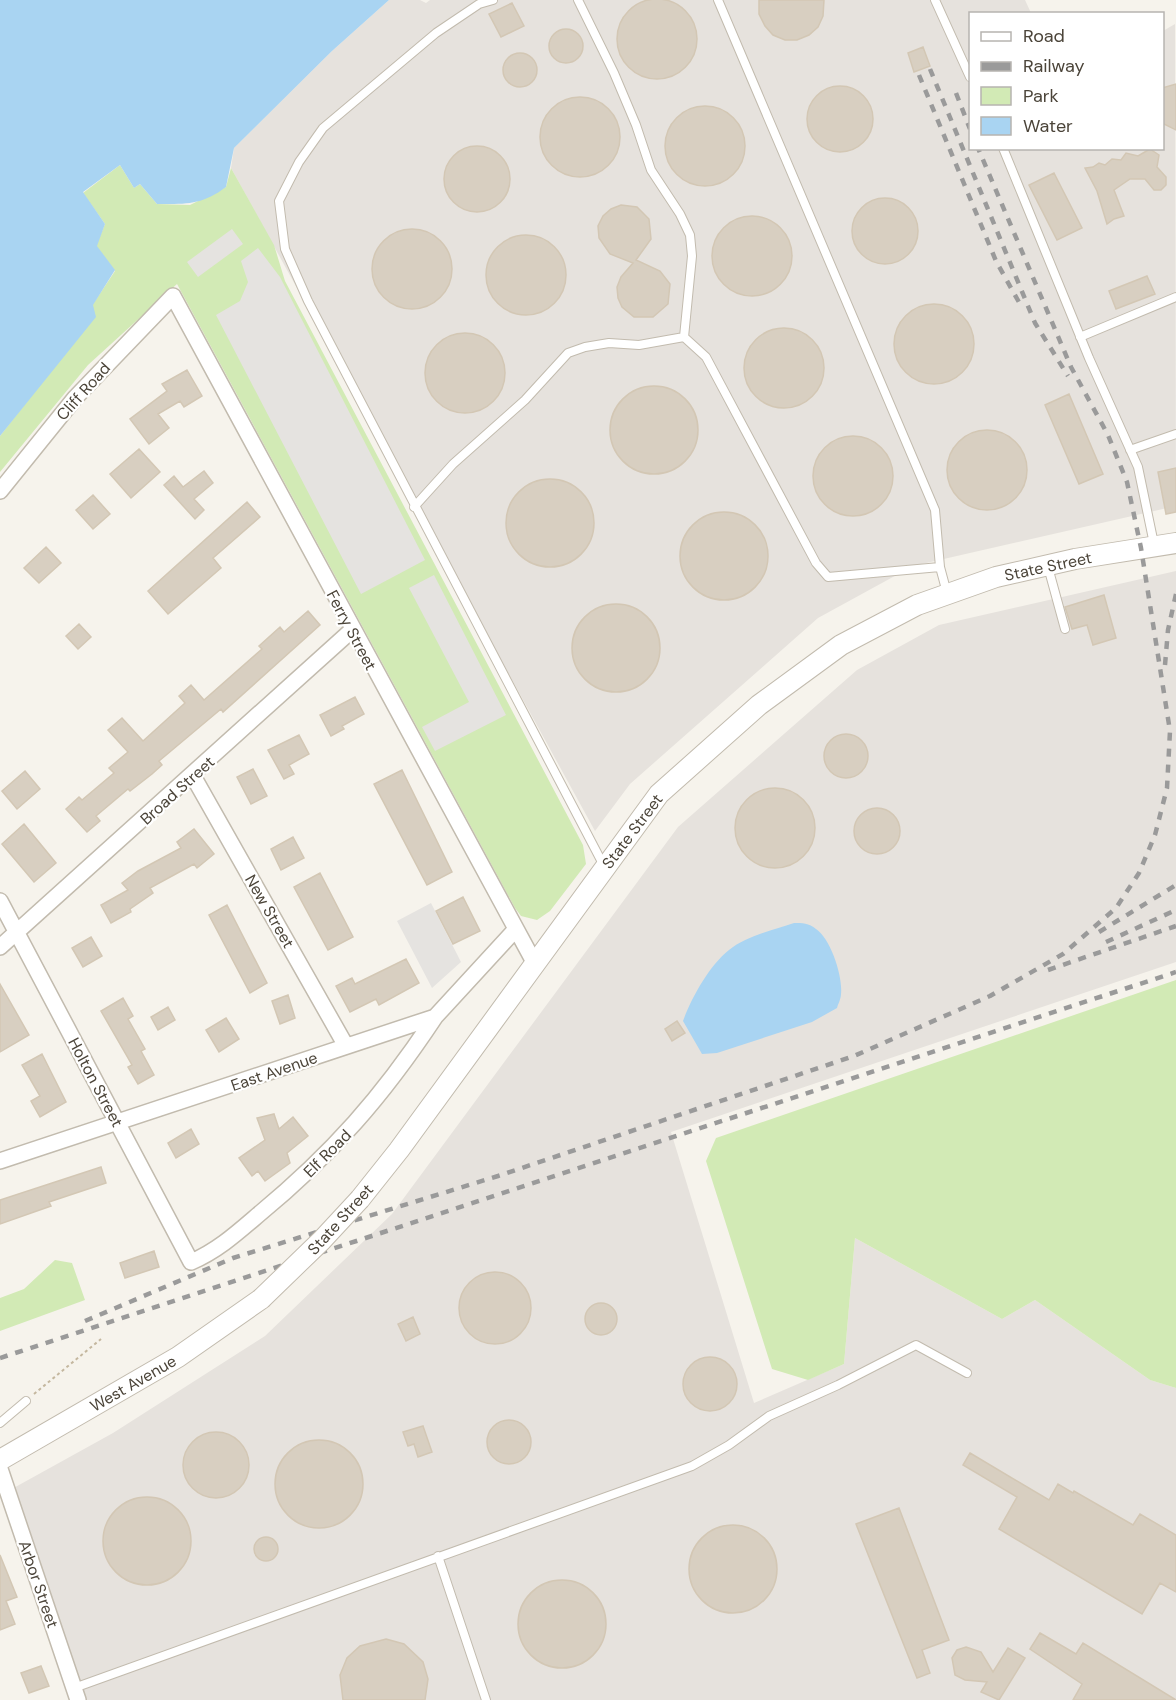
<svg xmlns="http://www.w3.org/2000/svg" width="1176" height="1700" viewBox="0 0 1176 1700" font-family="'DM Sans',sans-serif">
	<rect width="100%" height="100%" fill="#f6f3ec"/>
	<path fill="#e6e2dd" d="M389,0H420L426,3L430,0H1025L1031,13L970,14V148H1162L1163,31L1175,24L1176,506L913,566L818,618L630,784L595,831L231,168L234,148L332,51Z
		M1176,571V962L671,1132L754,1403L844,1364L855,1238L1002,1319L1035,1300L1150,1380L1176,1388V1700H73L10,1490L113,1433L265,1336L392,1214L678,827L857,670L939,625Z"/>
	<path fill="#d2eab5" d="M120,165L134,188L140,184L157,204L190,205L226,187L231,168L274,245L285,281L583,845L586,864L550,911L537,920L521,916L515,908L177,284L88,365L0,472V436L35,391L115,271L96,246L105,224L83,193Z
		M1176,980V1388L1150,1380L1035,1300L1002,1319L855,1238L844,1364L808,1380L772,1369L706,1161L716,1138Z
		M55,1260L72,1263L85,1300L0,1331V1298L24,1289Z"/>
	<path fill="#e5e3e0" d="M232,229L243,244L198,277L187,262Z
		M258,248L280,277L425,560L361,594L216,315L240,301L248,282L241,261Z
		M434,575L506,715L435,751L422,727L469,702L409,588Z
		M431,903L461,962L432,988L397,921Z"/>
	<path fill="#a9d4f2" d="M0,0H389L332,51L234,148L226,187C202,205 187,204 157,204L140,184L134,188L120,165L83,192L105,224L97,246L115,270L93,305L96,317L0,436Z
		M794,923C802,923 809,923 816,929C831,939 843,977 841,994C841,999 838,1004 837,1008L812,1022L717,1053L702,1054L683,1021C692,997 709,966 729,950C746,936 773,930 794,923Z"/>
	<path fill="#d8cfc1" stroke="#d3c7b4" stroke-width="1.5" d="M617 39a40 40 0 1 1 80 0a40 40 0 1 1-80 0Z
		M759,0H824L823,16L818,27L809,35L797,40H785L773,35L765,26L759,14Z
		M512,3L524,26L501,37L489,14Z
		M549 46a17 17 0 1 1 34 0a17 17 0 1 1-34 0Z
		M923,47L930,66L914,72L908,53Z
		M503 70a17 17 0 1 1 34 0a17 17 0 1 1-34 0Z
		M1176,84V130L1162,123V88Z
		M807 119a33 33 0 1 1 66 0a33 33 0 1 1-66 0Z
		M540 137a40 40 0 1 1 80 0a40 40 0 1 1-80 0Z
		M665 146a40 40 0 1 1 80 0a40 40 0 1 1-80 0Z
		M444 179a33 33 0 1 1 66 0a33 33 0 1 1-66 0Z
		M1150,149L1159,155L1157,167L1166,177V185L1161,190H1154L1145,179H1130L1114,190L1124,216L1114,219L1107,224L1097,191L1085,168L1093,167L1099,163L1105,165L1112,159L1121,160L1126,153L1138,156Z
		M1054,173L1082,228L1057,240L1029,185Z
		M852 231a33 33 0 1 1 66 0a33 33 0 1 1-66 0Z
		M621,205L637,207L649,219L651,239L636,260L660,271L670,284L668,304L653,317H634L622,307L618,298L617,287L621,277L633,263L610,254L599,238L598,226L603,216L611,209Z
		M712 256a40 40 0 1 1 80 0a40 40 0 1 1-80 0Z
		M372 269a40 40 0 1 1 80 0a40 40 0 1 1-80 0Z
		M486 275a40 40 0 1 1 80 0a40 40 0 1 1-80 0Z
		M1147,276L1155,294L1116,309L1109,291Z
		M894 344a40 40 0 1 1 80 0a40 40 0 1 1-80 0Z
		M744 368a40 40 0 1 1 80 0a40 40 0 1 1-80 0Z
		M425 373a40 40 0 1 1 80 0a40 40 0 1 1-80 0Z
		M187,370L202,396L184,407L180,401L158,414L169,428L149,444L130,419L167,391L162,384Z
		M610 430a44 44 0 1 1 88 0a44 44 0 1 1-88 0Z
		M1069,394L1103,474L1079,484L1045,405Z
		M947 470a40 40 0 1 1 80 0a40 40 0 1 1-80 0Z
		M813 476a40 40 0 1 1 80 0a40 40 0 1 1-80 0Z
		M139,449L160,472L131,498L110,474Z
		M1176,468V512L1166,514L1158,472Z
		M204,471L213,483L194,499L204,510L195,519L164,485L174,476L183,487Z
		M506 523a44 44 0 1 1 88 0a44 44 0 1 1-88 0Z
		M93,495L110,514L93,529L76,510Z
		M247,502L260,517L213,558L221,568L168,614L148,591Z
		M680 556a44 44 0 1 1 88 0a44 44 0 1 1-88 0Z
		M46,547L61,563L39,583L24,568Z
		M1104,595L1116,638L1093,645L1087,625L1072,629L1065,607Z
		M572 648a44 44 0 1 1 88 0a44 44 0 1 1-88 0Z
		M308,611L320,625L223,712L221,709L159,761L162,765L152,774L130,791L128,789L96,816L100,821L87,832L66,809L79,797L82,800L114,773L109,768L128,752L108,730L122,718L143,741L185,703L179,696L191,685L204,700L262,649L259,646L280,627L284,632Z
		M79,624L91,637L78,649L66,636Z
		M355,697L364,714L342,726L344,729L331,736L320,715Z
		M824 756a22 22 0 1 1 44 0a22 22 0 1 1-44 0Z
		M299,735L309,754L289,765L294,774L284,779L268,750Z
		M253,769L267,796L251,804L237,777Z
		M402,770L452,872L427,885L374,784Z
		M25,771L40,789L17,809L2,791Z
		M735 828a40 40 0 1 1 80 0a40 40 0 1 1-80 0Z
		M854 831a23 23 0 1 1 46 0a23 23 0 1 1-46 0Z
		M24,824L56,863L34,882L2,844Z
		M194,829L214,854L197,868L194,864L150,888L153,893L130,909L131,912L111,923L101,905L128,890L122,883L138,871L181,848L177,842Z
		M293,837L304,858L281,870L271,849Z
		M320,873L353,937L328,950L294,887Z
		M463,897L480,931L453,944L436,911Z
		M227,905L267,983L250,993L209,915Z
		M91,937L102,956L83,967L72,948Z
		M406,959L419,983L379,1005L376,999L350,1012L336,986L352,978L355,984Z
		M0,984L29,1035L0,1052Z
		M288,995L295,1018L280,1024L272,1001Z
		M123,998L133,1016L128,1019L145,1049L141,1051L154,1075L138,1084L128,1067L132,1065L101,1011Z
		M168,1007L175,1020L158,1030L151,1017Z
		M226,1018L239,1039L219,1052L206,1030Z
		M677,1021L685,1033L672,1041L665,1029Z
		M42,1054L66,1102L40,1117L31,1101L40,1096L22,1065Z
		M274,1114L279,1129L293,1117L308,1136L287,1153L290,1163L265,1181L258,1171L252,1176L239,1158L265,1140L257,1118Z
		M191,1129L199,1144L176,1158L168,1143Z
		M101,1167L106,1183L49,1202L51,1206L0,1224V1200Z
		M154,1251L159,1267L125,1278L120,1263Z
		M459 1308a36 36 0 1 1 72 0a36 36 0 1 1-72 0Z
		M585 1319a16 16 0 1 1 32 0a16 16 0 1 1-32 0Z
		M413,1317L420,1334L406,1341L398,1324Z
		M683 1384a27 27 0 1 1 54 0a27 27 0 1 1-54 0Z
		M487 1442a22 22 0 1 1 44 0a22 22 0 1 1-44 0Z
		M423,1426L432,1452L418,1457L414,1444L408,1446L403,1432Z
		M183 1465a33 33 0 1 1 66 0a33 33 0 1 1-66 0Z
		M275 1484a44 44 0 1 1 88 0a44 44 0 1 1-88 0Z
		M970,1453L1049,1500L1058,1484L1073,1493L1074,1491L1133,1525L1140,1514L1176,1535V1592L1160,1583L1142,1614L999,1529L1017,1497L963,1465Z
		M103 1541a44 44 0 1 1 88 0a44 44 0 1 1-88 0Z
		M899,1508L949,1640L922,1650L930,1673L917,1678L856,1524Z
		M689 1569a44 44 0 1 1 88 0a44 44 0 1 1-88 0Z
		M254 1549a12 12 0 1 1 24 0a12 12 0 1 1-24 0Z
		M0,1555L17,1597L6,1601L15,1624L0,1630Z
		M518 1624a44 44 0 1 1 88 0a44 44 0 1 1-88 0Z
		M1040,1633L1076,1654L1083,1643L1176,1700H1073L1082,1684L1030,1649Z
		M386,1639L404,1644L423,1662L428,1679L425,1700H343L340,1675L347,1658L360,1646Z
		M966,1647L981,1652L993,1672L1008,1648L1025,1658L999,1700L981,1692L987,1682L965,1680L955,1675L952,1658L957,1650Z
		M41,1666L49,1686L29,1693L21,1673Z"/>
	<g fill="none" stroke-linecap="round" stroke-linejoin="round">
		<defs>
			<path id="service" d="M493,0L479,4L436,33L323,128L299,162L279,201L285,249L308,301L604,866
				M578,0L614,73L636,125L651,170L680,214L690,235L692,256L684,337
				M718,0L935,510L940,567L947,593
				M935,0L970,77
				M1003,148L1089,358L1138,467L1154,544
				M1080,337L1176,297
				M1130,450L1176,434
				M414,507L453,464L525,400L568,353L585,347L609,343L639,345L684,337L706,357L816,563L828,577L940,567
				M1048,567L1065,629
				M0,1423L26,1401
				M438,1556L486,1700
				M74,1688L692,1466L729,1445L769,1416L838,1385L916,1345L967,1373"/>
			<path id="minor" d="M0,491L75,398L173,296L534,962
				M193,776L346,1046
				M0,901L191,1262C217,1251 237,1233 258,1215C333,1153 382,1097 435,1017
				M0,947L352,630
				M0,1161L435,1017L515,930
				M0,1469L78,1700"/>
			<path id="tertiary" d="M360,1199L399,1150L659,794L759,705L841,645L917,605L996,577L1075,559L1176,543
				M0,1460L178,1357L261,1299"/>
		</defs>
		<use href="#service" stroke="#c2bbae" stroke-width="10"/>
		<use href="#minor" stroke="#c2bbae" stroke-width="18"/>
		<use href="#tertiary" stroke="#c2bbae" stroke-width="22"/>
		<path stroke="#c4b79f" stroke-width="2" stroke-dasharray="3 3" stroke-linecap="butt" d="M34,1394L101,1339"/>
		<use href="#service" stroke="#fff" stroke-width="8"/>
		<use href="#minor" stroke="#fff" stroke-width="15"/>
		<use href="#tertiary" stroke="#fff" stroke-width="20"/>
		<path stroke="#9a9a9a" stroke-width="4.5" stroke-dasharray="8 8" stroke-linecap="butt" d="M930,69L1035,323L1068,376
			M919,75L996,261L1020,304
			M956,93L970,129
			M1165,665L1168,630L1176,594
			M1099,932L1176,885
			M1106,942L1176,910
			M1048,970L1176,926
			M85,1321L233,1258L498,1176L854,1056L990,996L1063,954L1116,908L1139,873L1155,835L1167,788L1170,731L1141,548L1127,482L1108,435L1071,367L978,148
			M0,1358L1176,972"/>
		<defs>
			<path id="tertiary-bridge" d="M261,1299L322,1240L360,1199"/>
		</defs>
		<use href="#tertiary-bridge" stroke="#c2bbae" stroke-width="22" stroke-linecap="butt"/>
		<use href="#tertiary-bridge" stroke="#fff" stroke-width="20"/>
	</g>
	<g text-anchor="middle" stroke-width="4.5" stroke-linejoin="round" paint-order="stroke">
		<g font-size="16" fill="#4b4439" stroke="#fff">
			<text transform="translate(83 391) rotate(-48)" y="6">Cliff Road</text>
			<text transform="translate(1048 566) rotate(-12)" y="6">State Street</text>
			<text transform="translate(352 630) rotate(62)" y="6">Ferry Street</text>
			<text transform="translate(177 790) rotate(-42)" y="6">Broad Street</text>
			<text transform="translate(632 831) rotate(-53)" y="6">State Street</text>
			<text transform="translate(270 911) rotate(60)" y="6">New Street</text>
			<text transform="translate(274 1071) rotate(-19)" y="6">East Avenue</text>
			<text transform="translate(96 1082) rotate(62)" y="6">Holton Street</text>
			<text transform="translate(327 1153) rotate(-45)" y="6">Elf Road</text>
			<text transform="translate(340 1219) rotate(-48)" y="6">State Street</text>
			<text transform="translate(133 1383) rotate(-30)" y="6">West Avenue</text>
			<text transform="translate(39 1584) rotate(71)" y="6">Arbor Street</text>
		</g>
	</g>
	<rect x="969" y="12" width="195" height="138" fill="#ffffff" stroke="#b7b4b0" stroke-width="1.5"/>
	<rect x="981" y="32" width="30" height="9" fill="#ffffff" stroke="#b7b4b0" stroke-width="1.5"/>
	<text x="1023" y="42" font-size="18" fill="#4b4439">Road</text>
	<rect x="981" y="62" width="30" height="9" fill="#9a9a9a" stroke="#b7b4b0" stroke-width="1.5"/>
	<text x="1023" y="72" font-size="18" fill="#4b4439">Railway</text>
	<rect x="981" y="87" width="30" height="18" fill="#d2eab5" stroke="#b7b4b0" stroke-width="1.5"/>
	<text x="1023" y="102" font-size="18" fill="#4b4439">Park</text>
	<rect x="981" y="117" width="30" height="18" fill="#a9d4f2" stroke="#b7b4b0" stroke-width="1.5"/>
	<text x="1023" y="132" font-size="18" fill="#4b4439">Water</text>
</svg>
